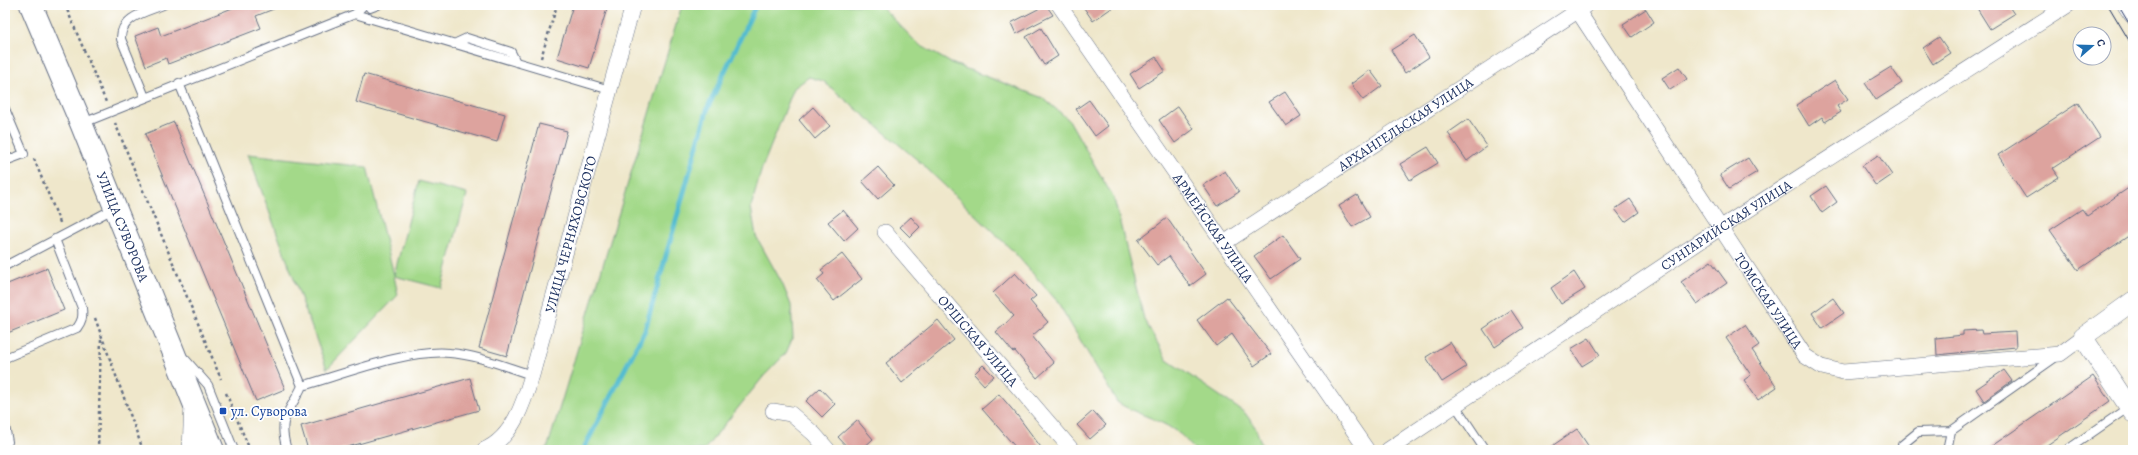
<svg xmlns="http://www.w3.org/2000/svg" width="2138" height="455" viewBox="0 0 2138 455" font-family="Alegreya,serif">
	<rect width="100%" height="100%" fill="#fff"/>
	<filter id="ink" filterUnits="userSpaceOnUse"><feTurbulence type="fractalNoise" baseFrequency=".025" numOctaves="2"/><feDisplacementMap in="SourceGraphic" scale="8" xChannelSelector="R" yChannelSelector="G"/><feConvolveMatrix kernelMatrix="1 2 1 2 8 2 1 2 1" color-interpolation-filters="sRGB"/></filter>
	<filter id="wash" filterUnits="userSpaceOnUse"><feTurbulence type="fractalNoise" baseFrequency=".012" numOctaves="4" result="noise"/><feDisplacementMap in="SourceGraphic" scale="16" xChannelSelector="R" yChannelSelector="G"/><feGaussianBlur stdDeviation="0.9" result="paint"/><feColorMatrix in="noise" values="0 0 0 0 0 0 0 0 0 0 0 0 0 0 0 0 0 1.4 0 .05"/><feComposite in="paint" operator="in"/></filter>
	<g filter="url(#wash)">
		<rect width="100%" height="100%" fill="#efe7cb"/>
		<path fill="#a3d989" stroke="#5f8474" d="M682,5H880L918,44L951,63L1043,98L1069,120L1114,199L1144,319L1167,360L1245,413L1255,427L1264,450H1195C1188,443 1183,435 1174,430C1157,418 1135,414 1117,402L1057,301L1013,251L921,163L823,81L809,77L794,88L762,168L751,207L756,236L782,283L791,305L793,337L786,353L763,377L704,450H543L548,446Z
			M248,154L367,167L394,275L419,181L467,194L441,288L394,276L398,295L327,369Z"/>
		<g fill="none" stroke-linecap="round" stroke-linejoin="round">
			<path stroke="#53bcd0" stroke-width="5" d="M583,450L645,330L708,107L756,5"/>
		</g>
		<g id="blocks">
			<path fill="#dda39e" d="M240,5L281,6L256,16L261,28L168,64L166,58L146,66L135,36L158,27L161,36Z
				M573,5H608L589,68L557,58Z
				M1046,5L1053,15L1016,34L1011,23Z
				M1082,5H1116L1093,21Z
				M1975,5H2008L2014,14L1990,29Z
				M1646,9L1654,22L1632,37L1623,24Z
				M1041,28L1058,56L1044,65L1026,37Z
				M1415,35L1429,57L1405,73L1391,50Z
				M1939,37L1950,53L1933,64L1923,48Z
				M1156,57L1165,71L1139,88L1130,74Z
				M1679,67L1687,79L1670,90L1662,78Z
				M1891,67L1902,83L1876,100L1865,83Z
				M1370,70L1382,86L1363,100L1351,84Z
				M364,74L505,114L497,142L356,102Z
				M1835,80L1848,99L1837,106L1841,112L1825,122L1822,117L1809,126L1796,105Z
				M1285,92L1301,116L1286,126L1269,102Z
				M1089,100L1108,126L1095,136L1076,109Z
				M2078,103L2100,137L2053,168L2059,177L2026,198L1998,155Z
				M1178,106L1194,129L1175,143L1159,120Z
				M813,107L830,126L815,139L799,120Z
				M1468,119L1487,146L1467,161L1448,133Z
				M174,122L285,389L256,401L145,134Z
				M539,124L567,131L507,356L479,348Z
				M1428,147L1438,163L1410,180L1400,164Z
				M1878,155L1892,175L1876,186L1862,166Z
				M1748,158L1757,172L1729,189L1720,175Z
				M878,167L894,185L878,199L862,181Z
				M1225,171L1239,192L1217,206L1203,185Z
				M2133,185V233L2078,270L2050,230L2082,209L2087,216Z
				M1826,186L1837,202L1822,213L1811,196Z
				M1357,195L1370,217L1352,227L1339,206Z
				M1630,199L1639,212L1625,222L1615,209Z
				M843,210L858,228L844,241L828,222Z
				M911,217L920,227L910,237L900,227Z
				M1167,218L1206,274L1190,286L1169,256L1157,265L1138,240Z
				M1283,235L1300,259L1271,279L1254,256Z
				M842,254L862,279L834,301L817,280L824,274L821,270Z
				M1711,261L1727,283L1697,304L1681,282Z
				M47,268L64,310L5,334V285Z
				M1574,272L1585,289L1561,304L1551,288Z
				M1015,273L1036,296L1030,301L1048,322L1032,336L1054,363L1037,378L1015,351L1013,352L996,332L1014,316L993,293Z
				M1227,297L1271,354L1254,366L1232,334L1216,346L1197,320Z
				M1833,298L1844,313L1822,328L1812,313Z
				M1511,310L1523,328L1495,347L1483,329Z
				M938,320L954,340L902,383L886,363Z
				M1745,325L1759,345L1752,350L1777,387L1758,400L1744,380L1751,375L1726,338Z
				M1981,330L1982,334L2015,332L2016,347L1937,355L1936,338L1963,335V331Z
				M1589,338L1600,355L1582,366L1571,349Z
				M1450,342L1466,367L1442,382L1426,357Z
				M983,365L994,376L984,385L974,374Z
				M2004,370L2012,381L1984,401L1976,389Z
				M2093,376L2110,401L2040,450H1986Z
				M470,378L479,410L337,450H308L301,426Z
				M820,388L835,404L822,417L806,401Z
				M999,394L1017,415L1043,450H1018L982,409Z
				M1093,411L1106,425L1090,439L1077,425Z
				M857,420L873,439L861,450H850L838,437Z
				M1577,429L1591,450H1546Z"/>
		</g>
	</g>
	<g filter="url(#ink)">
		<use href="#blocks" fill-opacity="0" stroke="#656f84" stroke-width="1"/>
		<g fill="none" stroke-linecap="round" stroke-linejoin="round">
			<defs>
				<path id="service" d="M368,5L370,8L378,5
					M355,14L364,5
					M454,44L467,38L511,52L516,62
					M179,83L302,386C344,374 408,349 450,353C478,355 506,367 532,375
					M145,97L121,39C120,17 146,12 163,5
					M5,109L24,154L5,161
					M83,123L355,14L610,90
					M5,266L115,208
					M5,358L77,328C82,321 83,317 82,308L55,239
					M185,359L208,385L234,450
					M1455,405L1485,450
					M5,426L8,442L5,444
					M287,450C277,417 289,414 302,386
					M1903,450L1902,445L1918,432L1951,431
					M1947,450L1951,431L2056,357
					M2067,450L2129,407"/>
				<g id="minor">
					<path id="s1" d="M1059,5L1367,450"/>
					<path id="s2" d="M1574,5L1805,356L1822,367L1843,372L2060,354L2083,337"/>
					<path id="s3" d="M885,232L1072,450"/>
					<path id="s4" d="M1224,243L1585,6"/>
					<path d="M773,411L791,414L814,434L828,450"/>
					<path id="s5" d="M484,450C513,438 524,402 532,375L633,5"/>
					<path id="s6" d="M1388,450L1720,228L2068,5"/>
				</g>
				<path id="tertiary" d="M2127,5L2133,14
					M2133,301L2083,337L2133,413
					M192,450L194,404"/>
				<g id="secondary">
					<path id="s7" d="M31,5L81,123L213,450"/>
				</g>
			</defs>
			<use href="#service" stroke="#656f84" stroke-width="10"/>
			<use href="#minor" stroke="#656f84" stroke-width="16"/>
			<use href="#tertiary" stroke="#656f84" stroke-width="20"/>
			<use href="#secondary" stroke="#656f84" stroke-width="24"/>
			<path stroke="#656f84" stroke-width="2.5" stroke-dasharray="3 3" stroke-linecap="butt" d="M65,5L106,102
				M541,58L557,5
				M5,90L8,97
				M115,123L221,379
				M34,159L61,225
				M95,318L143,450
				M226,393L250,450
				M98,450L101,338"/>
			<use href="#service" stroke="#fff" stroke-width="8"/>
			<use href="#minor" stroke="#fff" stroke-width="15"/>
			<use href="#tertiary" stroke="#fff" stroke-width="19"/>
			<use href="#secondary" stroke="#fff" stroke-width="22"/>
			<path stroke="#1b2f5e" stroke-width="1" d="M2108,5L2133,47
				M2118,5L2133,30"/>
		</g>
	</g>
	<rect fill="#1a4fb4" stroke="#fff" stroke-width="1.5" x="219" y="407" width="8" height="8" rx="2"/>
	<g text-anchor="middle" stroke-width="3.5" stroke-linejoin="round" paint-order="stroke">
		<g font-size="14" fill="#1b2f5e" stroke="#fff">
			<text dy="5" stroke="none"><textPath href="#s4" startOffset="217">АРХАНГЕЛЬСКАЯ УЛИЦА</textPath></text>
			<text dy="5" stroke="none"><textPath href="#s6" startOffset="406">СУНГАРИЙСКАЯ УЛИЦА</textPath></text>
			<text dy="5" stroke="none"><textPath href="#s7" startOffset="240">УЛИЦА СУВОРОВА</textPath></text>
			<text dy="5" stroke="none"><textPath href="#s1" startOffset="271">АРМЕЙСКАЯ УЛИЦА</textPath></text>
			<text dy="5" stroke="none"><textPath href="#s5" startOffset="238">УЛИЦА ЧЕРНЯХОВСКОГО</textPath></text>
			<text dy="5" stroke="none"><textPath href="#s2" startOffset="354">ТОМСКАЯ УЛИЦА</textPath></text>
			<text dy="5" stroke="none"><textPath href="#s3" startOffset="143">ОРШСКАЯ УЛИЦА</textPath></text>
		</g>
		<g font-size="14" fill="#164399" stroke="#fff" text-anchor="start">
			<text x="231" y="416">ул. Суворова</text>
		</g>
	</g>
	<rect width="2138" height="455" fill="none" stroke="#fff" stroke-width="20"/>
	<g transform="translate(2092 46) rotate(70)"><circle r="19" fill="#ffffff" stroke="#a4acbf"/>
	<path d="M0-3L7 15L0 10L-7 15Z" fill="#1f6fb2"/>
	<text y="-6" font-size="11" font-weight="bold" text-anchor="middle" fill="#1b2f5e">С</text>
	</g>
</svg>
